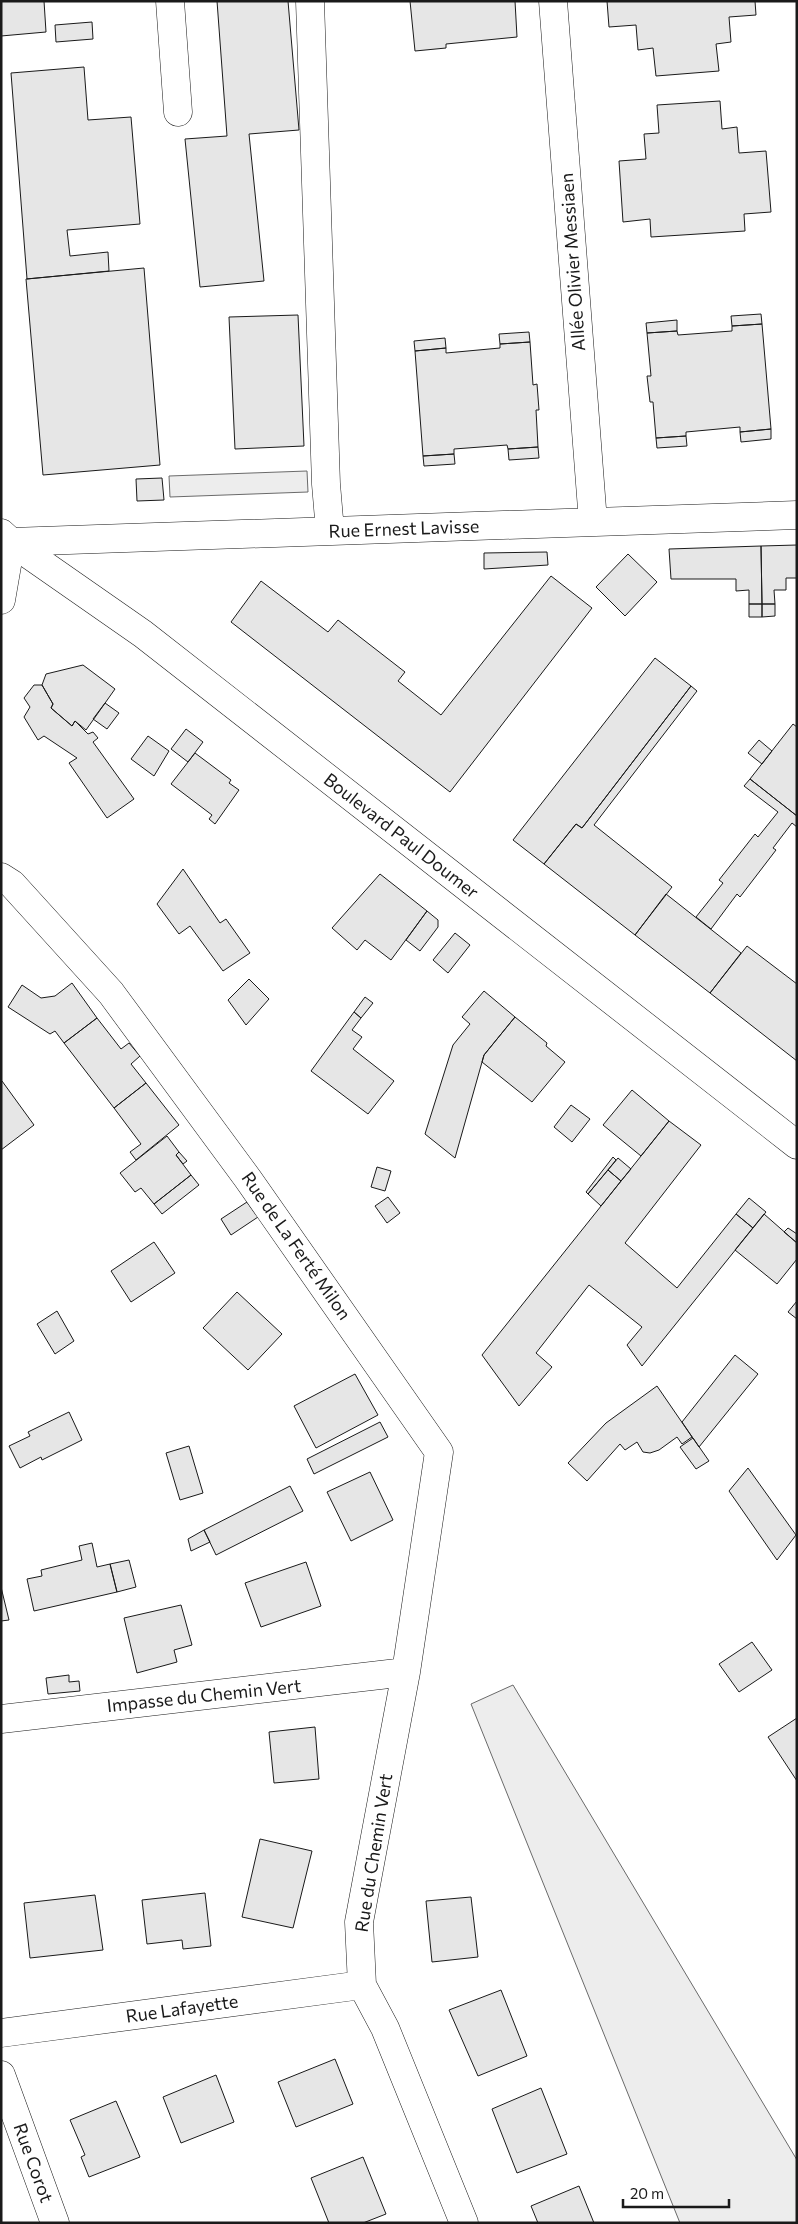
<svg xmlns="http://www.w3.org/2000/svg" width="798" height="2224" viewBox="0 0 798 2224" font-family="Commissioner,sans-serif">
	<rect width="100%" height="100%" fill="#fff"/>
	<path fill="#ededed" stroke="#6a6a6a" d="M307,471L308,492L170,497L169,476Z
		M513,1685L797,2160V2223H680L471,1704Z"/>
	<path fill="#e6e6e6" stroke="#1a1a1a" d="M1,1H44L46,32L1,36Z
		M217,1H288L299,130L249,134L264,281L200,287L185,139L227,136Z
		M410,1H515L517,37L446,44V48L415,51Z
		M607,1H755L756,15L729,17L731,42L716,44L719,71L656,76L653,48L638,50L636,25L609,27Z
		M92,22L93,39L56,42L55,25Z
		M84,67L88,120L131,117L140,224L67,230L70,256L108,252L109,271L27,279L11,73Z
		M720,101L722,129L737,127L739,153L766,151L771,212L744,214L745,231L651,237L650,219L623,222L619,161L646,159L644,134L659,133L657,105Z
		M144,268L160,465L43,475L26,279Z
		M761,314L762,324L732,326L731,316Z
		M298,315L304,446L235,449L229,317Z
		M677,320V331L647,333L646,323Z
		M762,324L771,429L740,432V427L686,432V436L656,438L653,402H650L647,376H651L647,333L677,331L678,335L732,331V326Z
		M529,332L530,342L500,344L499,334Z
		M445,338L446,348L415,351L414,341Z
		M530,342L533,385L537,384L539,410H536L538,447L508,449L507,445L454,449V454L423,456L415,351L446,348V353L500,348V344Z
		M771,429V439L741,442L740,432Z
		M686,436L687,446L657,448L656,438Z
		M538,447L539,458L509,460L508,449Z
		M454,454L455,464L424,466L423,456Z
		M162,478L164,500L137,501L136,479Z
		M797,545V578H786V590H774L775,604H762L761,546Z
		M761,546L762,604H749V590L736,591V579H671L669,549Z
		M547,552L548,565L484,569V553Z
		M628,554L657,582L625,616L596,587Z
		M551,576L592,608L450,792L231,622L261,581L328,632L338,620L405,672L398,681L441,715Z
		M749,604H762V617H749Z
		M762,604H775V616L762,617Z
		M655,658L691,686L582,828L576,824L544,864L513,840Z
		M83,665L115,689L86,730L75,721L72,726L51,708L53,704L42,685L46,674Z
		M34,685H42L53,704L51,708L72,726L75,721L88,734L93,732L98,738L93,742L134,799L107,818L69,763L77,758L44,736L38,740L24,717L30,707L24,698Z
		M691,686L697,691L594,825L672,887L635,935L544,864L576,824L582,828Z
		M105,703L119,713L107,729L93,719Z
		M793,724L797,727V816L750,779Z
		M186,729L203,742L188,762L171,749Z
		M148,736L169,751L154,776L131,759Z
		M759,740L772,751L762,764L748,753Z
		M195,753L231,780L229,783L239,790L215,824L209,819L212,815L171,784Z
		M750,779L797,816V827L792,823L773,848L776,850L740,897L737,894L711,929L696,917L723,883L719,880L755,834L758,837L778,812L744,786Z
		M183,869L220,923L226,919L250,953L223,971L190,926L179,934L157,904Z
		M380,874L427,911L391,960L365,940L357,950L332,928Z
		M666,894L741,953L710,993L635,935Z
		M427,911L438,920V927L420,951L406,940Z
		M455,933L470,945L448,973L433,960Z
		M747,946L797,984V1061L710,993Z
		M249,979L269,999L246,1025L228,1000Z
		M72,983L97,1018L64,1043L55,1031L50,1034L8,1007L22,985L41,998L55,996Z
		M484,991L515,1017L484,1055L455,1158L425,1134L453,1045L470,1024L462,1017Z
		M365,997L373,1003L361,1018L354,1012Z
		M354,1012L361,1018L352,1030L362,1037L353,1049L394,1081L368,1114L311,1071Z
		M515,1017L547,1043L546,1046L565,1062L532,1102L482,1062L484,1055Z
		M97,1018L121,1049L129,1043L140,1056L131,1064L146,1083L114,1108L64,1043Z
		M2,1081L34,1125L1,1150V1082Z
		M146,1083L179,1125L136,1160L130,1152L141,1144L114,1108Z
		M632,1090L669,1121L641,1156L603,1125Z
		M571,1105L590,1119L572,1142L554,1127Z
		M669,1121L701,1145L625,1243L677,1288L736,1214L753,1228L642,1366L627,1345L642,1327L589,1285L536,1353L552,1367L519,1406L482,1355Z
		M167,1136L179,1152L176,1155L191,1175L154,1204L141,1188L135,1192L120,1173Z
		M179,1152L187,1161L183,1164L176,1155Z
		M613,1157L616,1160L588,1194L586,1192Z
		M618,1158L631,1169L621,1181L608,1170Z
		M377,1167L391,1171L385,1191L371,1187Z
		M608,1170L621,1181L601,1206L588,1194Z
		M191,1175L199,1185L162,1214L154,1204Z
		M388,1197L400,1213L387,1223L375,1206Z
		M749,1198L766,1212L753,1228L736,1214Z
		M247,1202L258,1217L231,1235L221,1219Z
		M764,1214L797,1243V1259L777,1284L735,1250Z
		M788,1228L797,1234V1243L784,1232Z
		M154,1242L175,1273L131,1302L111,1271Z
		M237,1292L282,1334L248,1370L203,1328Z
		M797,1301V1319L788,1312Z
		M57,1311L74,1341L55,1354L37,1324Z
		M735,1355L758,1374L699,1447L682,1422Z
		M355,1374L378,1415L316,1448L294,1406Z
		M657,1386L692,1437L682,1444L677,1437L659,1450L650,1453L643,1452L637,1442L625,1450L620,1444L587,1481L568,1463L606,1423Z
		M69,1412L82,1440L42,1460L41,1457L20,1468L9,1446L30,1436L28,1432Z
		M380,1422L388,1437L314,1474L307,1459Z
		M693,1438L709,1461L696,1469L680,1447Z
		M189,1446L203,1493L180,1500L166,1453Z
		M748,1468L796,1535L777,1560L729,1491Z
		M370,1472L393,1520L351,1541L327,1492Z
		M290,1486L303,1511L216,1555L204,1530Z
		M204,1530L210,1542L191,1551L188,1539Z
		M92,1543L97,1567L110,1564L117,1592L34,1611L27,1579L42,1576L41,1570L82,1560L79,1546Z
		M129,1560L136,1587L117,1592L110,1564Z
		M306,1562L321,1606L261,1627L245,1583Z
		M1,1587L9,1620L1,1621Z
		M181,1605L192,1645L174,1650L177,1662L137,1673L124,1618Z
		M752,1642L772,1670L739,1692L719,1664Z
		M69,1675V1682L79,1681L80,1691L48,1694L46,1678Z
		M797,1718V1781L768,1737Z
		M315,1727L319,1779L274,1783L269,1732Z
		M260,1839L312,1851L293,1928L242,1917Z
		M205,1893L211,1946L183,1949L182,1940L147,1944L142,1900Z
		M95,1895L103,1950L30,1958L24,1903Z
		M471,1897L478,1957L432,1962L426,1901Z
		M501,1990L527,2056L478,2076L449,2010Z
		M335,2059L353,2104L296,2127L278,2082Z
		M216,2075L234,2122L181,2143L163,2097Z
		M541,2088L567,2154L517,2173L492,2109Z
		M116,2101L140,2157L89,2177L81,2157L85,2155L70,2120Z
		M363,2157L386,2214L363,2223H329L311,2178Z
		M579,2186L594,2223H538L531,2206Z"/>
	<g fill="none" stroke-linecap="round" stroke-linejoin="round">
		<defs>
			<path id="minor" d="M170,1L178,112
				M310,1L326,484L330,531
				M553,1L593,522
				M1,600L11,542L797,515
				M1,877L12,884L111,993L248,1179L439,1452L406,1672L359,1922L362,1985L385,2028L464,2223
				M1,1719L406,1672
				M1,2033L362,1985
				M1,2075L55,2223"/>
			<path id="major" d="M1,533L11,542L143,634L797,1145"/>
		</defs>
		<use href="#minor" stroke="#1a1a1a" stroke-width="29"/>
		<use href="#major" stroke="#1a1a1a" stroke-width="29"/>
		<use href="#minor" stroke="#fff" stroke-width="28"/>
		<use href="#major" stroke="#fff" stroke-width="28"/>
	</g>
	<g text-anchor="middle" stroke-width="4" stroke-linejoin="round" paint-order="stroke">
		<g font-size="18" fill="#1a1a1a" stroke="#fff">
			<text transform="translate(573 262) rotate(-94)" y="6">Allée Olivier Messiaen</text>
			<text transform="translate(404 529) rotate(-2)" y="6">Rue Ernest Lavisse</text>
			<text transform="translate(401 836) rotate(38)" y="6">Boulevard Paul Doumer</text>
			<text transform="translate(296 1246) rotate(55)" y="6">Rue de La Ferté Milon</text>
			<text transform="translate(204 1696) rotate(-6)" y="6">Impasse du Chemin Vert</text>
			<text transform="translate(374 1853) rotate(-81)" y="6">Rue du Chemin Vert</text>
			<text transform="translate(182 2009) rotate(-8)" y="6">Rue Lafayette</text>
			<text transform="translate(33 2163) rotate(70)" y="6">Rue Corot</text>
		</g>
	</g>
	<rect width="798" height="2224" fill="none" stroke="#1a1a1a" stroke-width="5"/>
	<path d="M623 2199v8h106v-8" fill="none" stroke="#1a1a1a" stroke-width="2.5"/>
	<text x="630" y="2199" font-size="15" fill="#1a1a1a" stroke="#ffffff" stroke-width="4" paint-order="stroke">20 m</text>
</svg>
